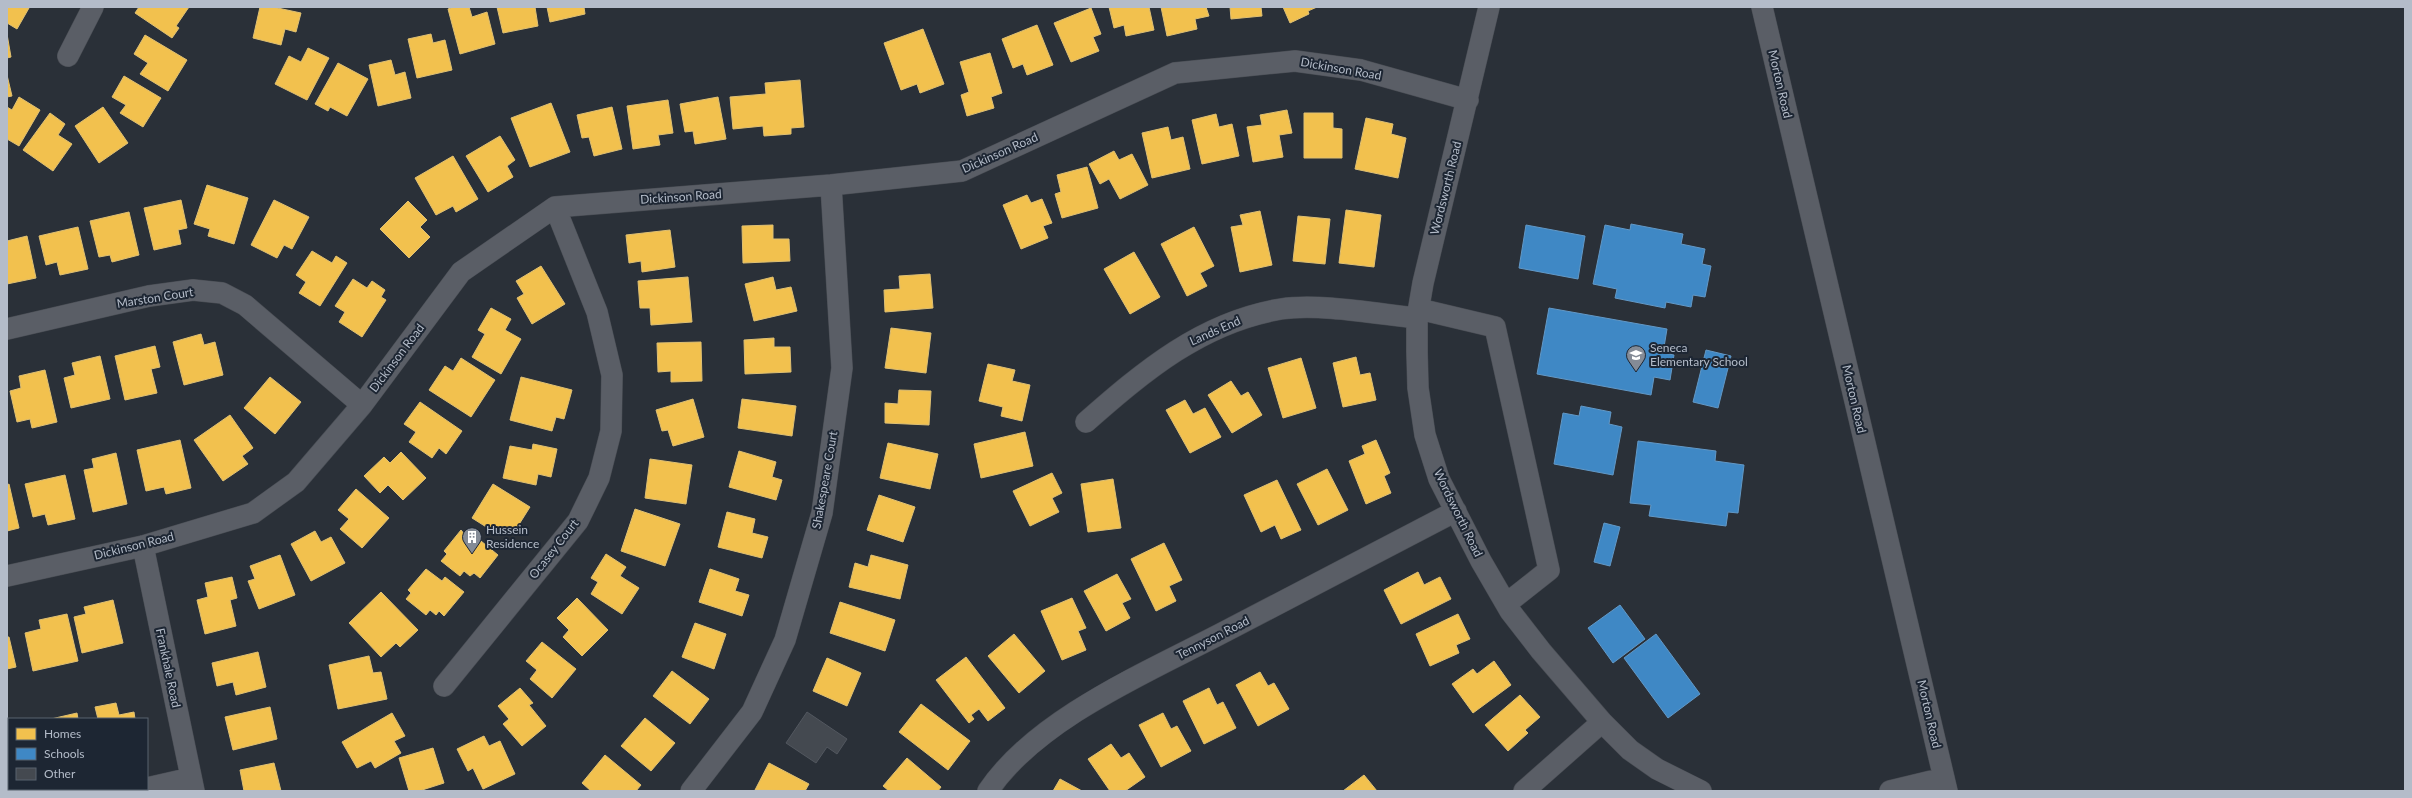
<svg xmlns="http://www.w3.org/2000/svg" width="2412" height="798" viewBox="0 0 2412 798" font-family="Lato,sans-serif">
	<rect width="100%" height="100%" fill="#2a3038"/>
	<path fill="#f2c14e" stroke="#dfc073" d="M7,7L29,8L17,29L7,23Z
		M139,7H189L176,26L179,28L172,38L135,13Z
		M260,7H273L301,13L296,32L285,29L281,45L253,38Z
		M454,7H469L472,17L487,12L495,44L460,54L448,9Z
		M497,7H535L538,26L503,33Z
		M547,7H584L585,14L550,22Z
		M1109,7H1149L1154,30L1126,36L1124,25L1114,28Z
		M1161,7H1206L1209,16L1195,19L1197,29L1167,36Z
		M1230,7H1261L1262,16L1231,19Z
		M1283,7H1317L1308,11L1309,14L1290,23Z
		M1091,8L1101,34L1093,37L1099,51L1071,62L1054,23Z
		M1037,25L1053,65L1027,75L1023,64L1013,68L1002,39Z
		M923,29L944,84L920,93L917,84L901,90L884,43Z
		M7,34L11,57L7,58Z
		M431,34L433,43L445,40L452,70L417,78L408,39Z
		M145,35L187,60L168,91L140,74L148,63L134,54Z
		M308,48L329,58L307,100L275,84L289,56L301,62Z
		M990,53L1002,93L991,97L994,108L967,116L961,95L969,92L960,62Z
		M391,60L395,75L405,72L411,98L378,106L369,65Z
		M338,63L368,79L347,116L330,107L328,111L315,104Z
		M7,75L12,96L7,97Z
		M124,76L161,98L143,127L120,113L126,105L112,97Z
		M800,80L804,127L791,128V134L764,136L763,126L733,129L730,97L766,94L765,83Z
		M19,97L40,110L19,146L7,139V107L12,110Z
		M718,97L726,139L695,144L693,131L685,132L680,104Z
		M668,100L673,133L658,135L660,145L633,149L627,106Z
		M551,103L570,152L530,167L511,118Z
		M103,107L128,143L99,163L75,126Z
		M612,107L622,149L594,156L589,137L582,138L577,115Z
		M1287,110L1292,133L1279,135L1283,157L1253,162L1247,127L1262,125L1260,115Z
		M50,113L65,124L58,135L72,144L53,171L23,150Z
		M1304,113H1333V128L1342,129V158H1304Z
		M1216,114L1219,127L1232,124L1239,156L1202,164L1192,120Z
		M1366,118L1393,124L1391,134L1406,138L1398,178L1355,169Z
		M1168,127L1171,140L1183,137L1190,169L1152,178L1142,133Z
		M500,136L515,160L507,166L513,177L488,192L466,156Z
		M1114,151L1119,160L1132,154L1148,185L1120,199L1109,179L1100,184L1089,164Z
		M453,156L478,199L456,212L453,206L436,215L415,178Z
		M1087,167L1098,208L1062,218L1055,194L1061,192L1057,175Z
		M207,185L248,198L234,244L208,236L210,229L194,224Z
		M1027,195L1031,203L1042,199L1052,223L1043,226L1048,238L1021,249L1003,205Z
		M181,200L187,228L178,230L181,244L154,250L144,208Z
		M274,200L309,217L292,249L284,245L277,258L251,245Z
		M408,201L427,220L420,227L430,237L409,258L380,229Z
		M1346,210L1381,215L1374,267L1339,263Z
		M1260,211L1272,265L1240,272L1231,227L1243,225L1240,215Z
		M129,212L139,255L112,262L110,255L99,257L90,221Z
		M1298,216L1330,219L1325,264L1293,261Z
		M773,225V239H789L790,261L743,263L742,226Z
		M78,227L88,269L60,275L57,262L46,265L39,236Z
		M1194,227L1214,266L1200,273L1207,286L1187,296L1161,244Z
		M670,230L675,267L642,272L641,261L629,263L626,235Z
		M27,236L36,278L7,284V241Z
		M312,251L332,263L336,256L347,263L320,306L299,293L306,282L296,275Z
		M1134,252L1160,297L1130,314L1104,269Z
		M541,266L565,304L532,324L517,298L524,294L516,281Z
		M930,274L933,308L885,312L884,290L900,289L899,276Z
		M688,277L692,322L651,325L650,308H640L638,281Z
		M773,277L776,290L791,287L797,311L754,321L745,284Z
		M353,279L367,288L372,281L385,290L381,297L386,300L362,337L339,322L345,312L335,306Z
		M491,308L511,319L505,330L521,339L501,374L472,357L485,334L478,330Z
		M891,328L931,333L926,373L885,368Z
		M201,334L204,345L215,342L223,375L184,385L173,342Z
		M774,338V347H790L791,372L745,374L744,340Z
		M701,342L702,381L671,382V371L658,372L657,343Z
		M155,346L160,367L151,369L157,393L125,400L115,356Z
		M100,356L110,399L71,408L64,378L75,375L72,363Z
		M1356,357L1360,375L1370,373L1376,400L1343,407L1333,363Z
		M461,358L495,380L471,417L429,390L445,366L453,371Z
		M1301,358L1316,408L1283,418L1268,368Z
		M988,364L1015,370L1012,381L1030,385L1022,421L1001,416L1003,407L979,401Z
		M45,370L57,422L32,428L30,419L17,422L10,391L21,388L19,376Z
		M270,377L301,402L275,434L244,408Z
		M521,377L572,390L564,419L556,417L552,431L510,420Z
		M1231,381L1241,396L1248,392L1262,415L1232,433L1208,395Z
		M899,390L931,391L929,425L885,423V403L898,404Z
		M693,399L704,437L673,446L668,430L662,431L656,410Z
		M742,399L796,406L792,436L738,428Z
		M1185,400L1193,414L1205,408L1221,437L1190,453L1166,410Z
		M420,402L462,431L446,454L439,448L432,458L409,442L416,432L404,424Z
		M230,415L253,448L242,456L248,464L223,481L194,440Z
		M1025,432L1033,466L981,478L974,444Z
		M180,440L191,488L166,494L164,487L146,491L137,450Z
		M1376,440L1390,473L1384,476L1391,493L1366,504L1349,461L1365,454L1362,446Z
		M888,443L938,454L930,489L880,478Z
		M533,444L557,449L551,477L538,474L536,485L503,478L510,446L532,450Z
		M739,451L776,462L772,477L782,480L776,500L729,487Z
		M401,452L426,478L403,500L388,485L380,493L364,476L384,457L390,463Z
		M116,453L127,504L93,512L84,470L94,468L92,459Z
		M650,459L692,465L686,504L645,498Z
		M1327,469L1348,510L1318,525L1297,484Z
		M1052,473L1062,493L1052,498L1059,512L1030,526L1013,491Z
		M65,475L75,519L48,525L45,514L33,517L25,484Z
		M1113,479L1121,528L1088,532L1081,484Z
		M1277,480L1301,530L1281,539L1275,525L1261,532L1244,495Z
		M9,484L19,528L7,531V485Z
		M493,484L530,507L513,534L503,528L499,535L472,518Z
		M356,489L389,518L362,548L340,529L349,519L338,510Z
		M879,495L915,507L903,542L867,530Z
		M635,509L680,524L665,566L621,551Z
		M727,512L755,519L752,533L768,537L762,558L718,547Z
		M461,530L469,540L478,545L481,541L498,555L480,578L474,573L470,576L464,571L460,576L441,561L447,554L444,551Z
		M315,531L321,542L331,537L345,563L311,581L291,544Z
		M1164,543L1182,580L1169,586L1176,601L1156,611L1131,559Z
		M606,554L626,567L620,576L639,588L622,614L591,594L598,582L591,578Z
		M280,555L295,595L259,609L248,581L255,579L250,566Z
		M871,555L908,565L900,599L849,587L855,563L868,567Z
		M426,569L442,581L445,577L464,592L444,616L439,611L436,615L430,610L426,615L406,599L411,593L408,590Z
		M710,569L739,579L735,591L749,595L742,616L699,602Z
		M1418,572L1424,585L1440,577L1451,599L1401,624L1384,590Z
		M1117,574L1131,599L1122,603L1130,618L1106,631L1084,591Z
		M232,577L237,598L230,600L236,626L205,634L197,600L208,597L205,583Z
		M381,592L418,630L400,647L396,643L381,657L349,623Z
		M577,598L608,630L582,656L563,637L569,630L557,618Z
		M1072,598L1086,628L1078,631L1086,650L1062,660L1041,611Z
		M113,600L123,643L82,653L74,617L86,614L84,607Z
		M840,602L895,620L885,651L830,633Z
		M67,614L78,661L33,671L25,633L41,629L39,620Z
		M1458,614L1470,639L1456,645L1459,653L1430,666L1416,634Z
		M695,623L726,634L714,669L682,657Z
		M1014,634L1045,671L1019,693L988,656Z
		M7,637H9L16,667L7,669Z
		M542,642L576,669L552,698L530,679L537,670L526,661Z
		M258,652L266,687L236,695L233,682L217,686L212,663Z
		M369,656L373,673L381,672L387,699L338,709L329,665Z
		M966,657L1005,708L988,721L979,709L971,715L974,719L969,723L936,680Z
		M827,658L861,673L847,706L813,691Z
		M1494,661L1511,685L1473,713L1452,684L1473,669L1477,674Z
		M672,671L709,699L690,724L653,696Z
		M1260,672L1268,686L1274,683L1289,709L1258,726L1236,685Z
		M520,688L533,703L529,705L546,726L522,746L503,724L509,719L498,706Z
		M1209,688L1217,705L1223,702L1236,728L1204,744L1183,701Z
		M1520,695L1540,717L1525,730L1528,733L1508,751L1485,725Z
		M116,703L119,715L134,712L135,719H98L95,707Z
		M921,704L970,741L948,770L899,732Z
		M270,707L277,739L233,750L225,717Z
		M77,713L78,719H51Z
		M392,713L405,736L394,741L401,753L375,768L371,761L357,768L342,742Z
		M1163,713L1171,729L1177,726L1191,751L1161,767L1139,725Z
		M645,718L675,743L651,771L621,746Z
		M7,727H9V771L7,762Z
		M484,736L489,746L500,741L515,774L483,789L473,768L468,771L457,749Z
		M1111,744L1121,758L1129,753L1145,777L1125,791H1110L1088,759Z
		M433,748L444,783L419,791H409L399,758Z
		M605,755L641,785L636,791H591L582,783Z
		M907,758L941,787L938,791H889L883,786Z
		M274,763L281,791H244L240,770Z
		M769,763L809,784L805,791L755,790Z
		M1364,775L1377,791H1343Z
		M1060,779L1082,791H1053Z"/>
	<path fill="#3f88c5" stroke="#6298c6" d="M1631,224L1683,234L1681,244L1705,249L1702,264L1711,266L1705,297L1693,295L1691,307L1666,302L1665,308L1615,298L1617,289L1593,284L1605,225L1630,230Z
		M1526,225L1585,236L1578,279L1519,268Z
		M1549,308L1667,329L1663,353L1674,355L1670,380L1654,377L1651,395L1537,374Z
		M1706,350L1731,356L1718,408L1693,402Z
		M1581,406L1611,412L1609,424L1622,427L1613,475L1554,464L1563,413L1579,416Z
		M1638,441L1716,451L1715,461L1744,465L1738,513L1728,512L1726,526L1649,516L1651,505L1630,503Z
		M1604,523L1620,527L1610,566L1594,562Z
		M1620,605L1645,639L1613,663L1588,628Z
		M1656,634L1700,694L1668,718L1624,658Z"/>
	<path fill="#444950" stroke="#52575f" d="M807,712L847,739L837,754L827,747L816,763L786,743Z"/>
	<g fill="none" stroke-linecap="round" stroke-linejoin="round">
		<defs>
			<path id="minor" d="M1489,7L1423,283L1417,318V352L1418,388L1425,435L1439,479L1481,561L1510,611L1541,651L1602,722L1630,750L1657,769L1701,791
				M1762,7L1947,791
				M68,56L93,7
				M1419,309L1495,327L1549,570L1506,604
				M7,329L149,296L193,290L222,293L245,305L362,405
				M1086,422C1144,371 1202,322 1281,309C1319,303 1378,314 1417,318
				M143,546L194,791
				M7,576L143,546L253,513L296,482L362,405L461,272L555,207L831,185L962,171L1175,73L1295,61L1361,70L1468,100
				M444,686L578,521L599,478L611,431L612,375L597,312L555,207
				M147,788L191,778
				M691,791L752,712L785,640L822,513L842,368L831,185
				M988,791C1037,718 1150,671 1226,631C1303,591 1379,551 1456,511
				M1524,791L1602,722
				M1890,791L1944,778"/>
		</defs>
		<use href="#minor" stroke="#484c53" stroke-width="22"/>
		<use href="#minor" stroke="#5a5e66" stroke-width="21"/>
	</g>
	<defs>
		<symbol id="school-pin" viewBox="-11 -11 22 30"><path d="M0 17L-7.5 6A9.5 9.5 0 1 1 7.5 6Z" fill="#848b96" stroke="#1d2633"/><path d="M0-5L7-2L0 1L-7-2ZM-4 1L0 2.5L4 1V4Q0 6-4 4Z" fill="#fff"/></symbol>
		<symbol id="building-pin" viewBox="-11 -11 22 30"><path d="M0 17L-7.5 6A9.5 9.5 0 1 1 7.5 6Z" fill="#848b96" stroke="#1d2633"/><path d="M-4-6H4V6H1V3H-1V6H-4ZM-2.5-4.3h1.7v1.8h-1.7ZM.8-4.3h1.7v1.8H.8ZM-2.5-1h1.7V.8h-1.7ZM.8-1h1.7V.8H.8Z" fill="#fff"/></symbol>
	</defs>
	<g fill-rule="evenodd">
		<use href="#school-pin" x="1625" y="344" width="22" height="30"/>
		<use href="#building-pin" x="461" y="526" width="22" height="30"/>
	</g>
	<g text-anchor="middle" stroke-width="4" stroke-linejoin="round" paint-order="stroke">
		<g font-size="12" fill="#b4bcc9" stroke="#1d2633">
			<text transform="translate(1341 69) rotate(10)" y="4">Dickinson Road</text>
			<text transform="translate(1780 84) rotate(77)" y="4">Morton Road</text>
			<text transform="translate(1000 153) rotate(-24)" y="4">Dickinson Road</text>
			<text transform="translate(1446 188) rotate(-76)" y="4">Wordsworth Road</text>
			<text transform="translate(681 197) rotate(-4)" y="4">Dickinson Road</text>
			<text transform="translate(155 298) rotate(-9)" y="4">Marston Court</text>
			<text transform="translate(1215 331) rotate(-24)" y="4">Lands End</text>
			<text transform="translate(397 358) rotate(-53)" y="4">Dickinson Road</text>
			<text transform="translate(1854 399) rotate(77)" y="4">Morton Road</text>
			<text transform="translate(825 480) rotate(-80)" y="4">Shakespeare Court</text>
			<text transform="translate(1458 513) rotate(64)" y="4">Wordsworth Road</text>
			<text transform="translate(134 546) rotate(-14)" y="4">Dickinson Road</text>
			<text transform="translate(554 549) rotate(-52)" y="4">Ocasey Court</text>
			<text transform="translate(1213 638) rotate(-27)" y="4">Tennyson Road</text>
			<text transform="translate(168 668) rotate(78)" y="4">Frankhale Road</text>
			<text transform="translate(1929 714) rotate(77)" y="4">Morton Road</text>
		</g>
		<g font-size="12" fill="#b4bcc9" stroke="#1d2633" text-anchor="start">
			<text x="1650" y="352">Seneca<tspan x="1650" dy="14">Elementary School</tspan></text>
			<text x="486" y="534">Hussein<tspan x="486" dy="14">Residence</tspan></text>
		</g>
	</g>
	<rect width="2412" height="798" fill="none" stroke="#b4bcc9" stroke-width="16"/>
	<rect x="8" y="718" width="140" height="72" fill="#1d2633" stroke="#59626f"/>
	<rect x="16" y="728" width="20" height="12" fill="#f2c14e" stroke="#59626f"/>
	<text x="44" y="738" font-size="12" fill="#b4bcc9">Homes</text>
	<rect x="16" y="748" width="20" height="12" fill="#3f88c5" stroke="#59626f"/>
	<text x="44" y="758" font-size="12" fill="#b4bcc9">Schools</text>
	<rect x="16" y="768" width="20" height="12" fill="#444950" stroke="#59626f"/>
	<text x="44" y="778" font-size="12" fill="#b4bcc9">Other</text>
</svg>
